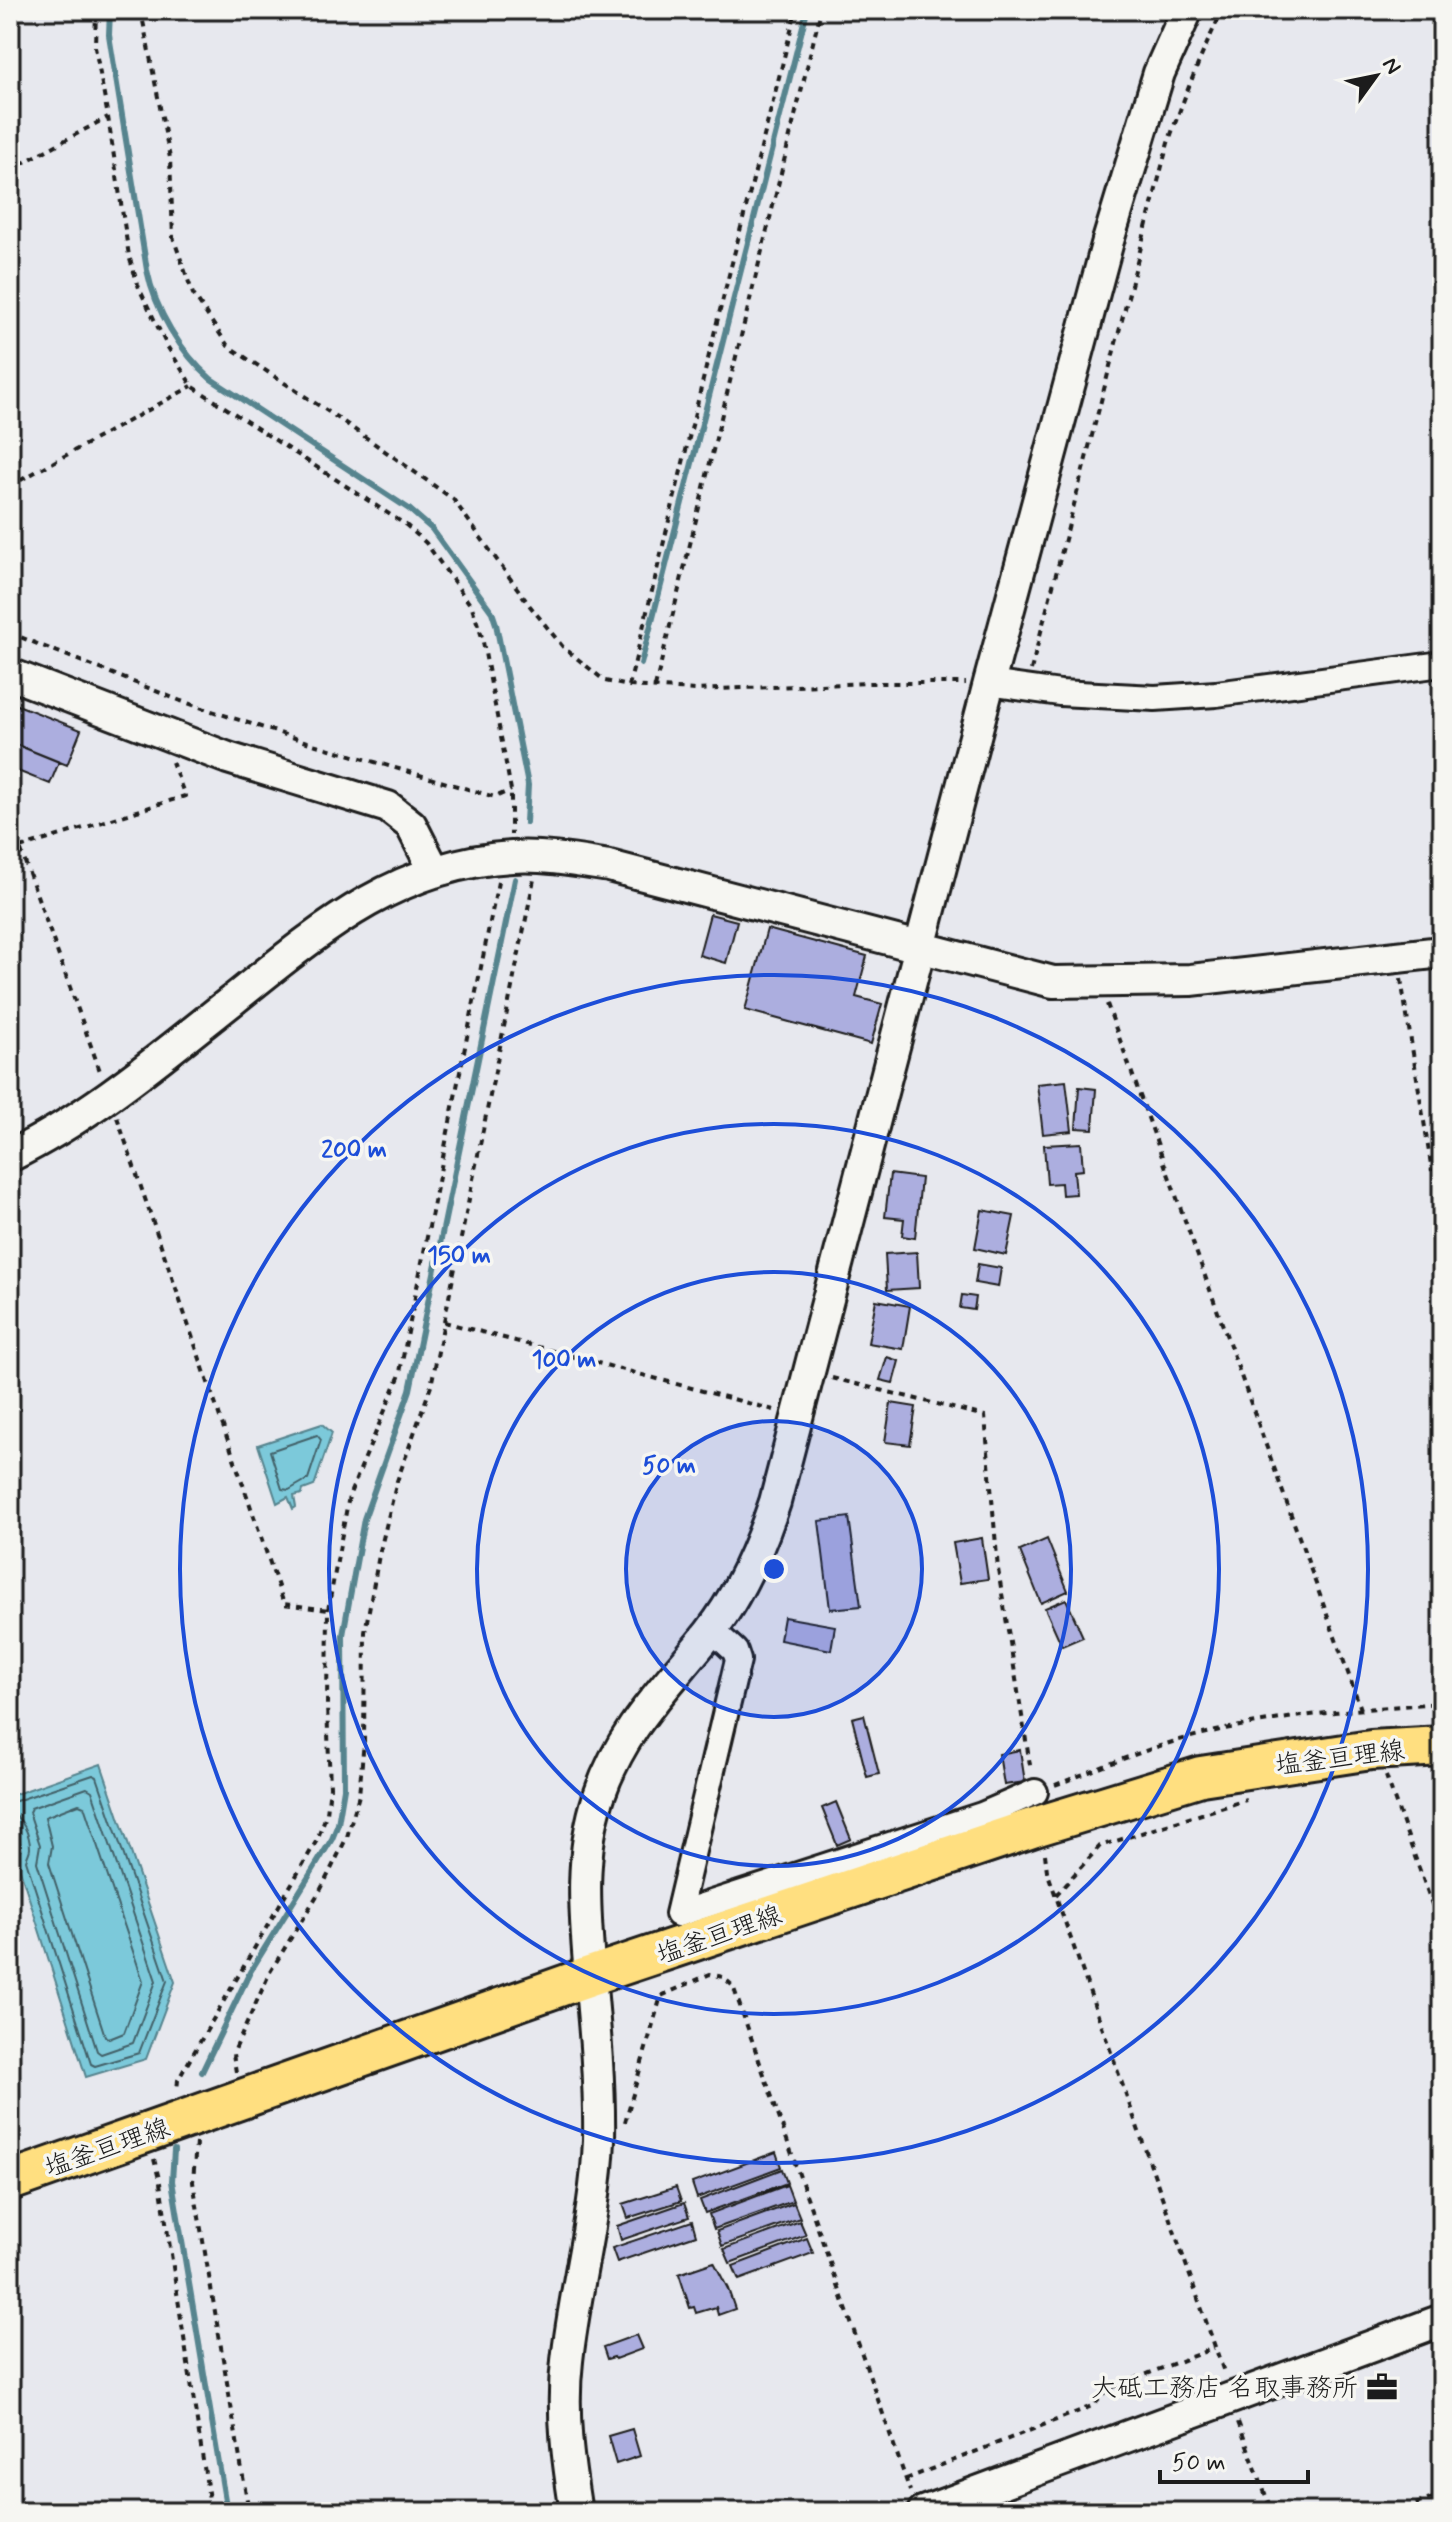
<svg xmlns="http://www.w3.org/2000/svg" width="1452" height="2522" viewBox="0 0 1452 2522" font-family="Mynerve,'Klee One',sans-serif">
	<rect width="100%" height="100%" fill="#e7e8ee"/>
	<filter id="ink" filterUnits="userSpaceOnUse"><feTurbulence type="fractalNoise" baseFrequency=".0125" numOctaves="2"/><feDisplacementMap in="SourceGraphic" scale="16" xChannelSelector="R" yChannelSelector="G"/><feConvolveMatrix kernelMatrix="1 2 1 2 8 2 1 2 1" color-interpolation-filters="sRGB"/></filter>
	<g filter="url(#ink)">
		<path fill="#7cc9da" stroke="#56848e" stroke-width="2" d="M322,1424L332,1433L314,1486L303,1490L302,1494L294,1496L296,1507L293,1509L288,1497L277,1503L258,1445Z
			M101,1764L175,1982L146,2059L86,2077L15,1854L22,1849L10,1812V1796Z"/>
		<g fill="none" stroke-linecap="round" stroke-linejoin="round">
			<path stroke="#426168" stroke-width="2" d="M317,1435L321,1440L308,1479L289,1490L282,1489L270,1451Z
				M87,1788L92,1791L156,1981L133,2043L101,2054L97,2051L37,1862L40,1845L29,1812L31,1808Z
				M10,1803L93,1775L97,1777L167,1981L139,2053L95,2066L91,2064L26,1860C27,1857 30,1851 30,1848C30,1835 22,1816 10,1814
				M79,1804L84,1806L143,1981L124,2033L109,2039L105,2036L49,1863L52,1846L45,1817Z"/>
			<path stroke="#56848e" stroke-width="6" d="M110,10L109,35L147,270C155,310 181,353 211,379L409,509L432,529L492,612L496,624L528,785L526,822
				M641,664L807,10
				M202,2072L250,1972L332,1839L338,1824L344,1788L343,1635L364,1519L410,1390L515,879
				M174,2150L172,2181L227,2512"/>
		</g>
		<path fill="#acaedf" stroke="#1c1c1c" stroke-width="2" d="M10,702L81,730L67,765L10,742Z
			M10,742L59,762L50,784L10,768Z
			M710,914L737,921L726,963L699,955Z
			M767,929L867,956L856,997L882,1004L871,1044L745,1010Z
			M1066,1081L1072,1131L1043,1134L1037,1084Z
			M1079,1087L1096,1089L1093,1129L1076,1128Z
			M1081,1143L1083,1170L1074,1171L1076,1194L1062,1195L1061,1183L1047,1184L1044,1145Z
			M890,1174L921,1178L915,1238L902,1236L904,1219L885,1217Z
			M982,1210L1014,1216L1006,1255L975,1248Z
			M917,1252L919,1288L887,1290L885,1254Z
			M978,1264L1001,1268L998,1287L975,1283Z
			M962,1295L976,1297L974,1310L960,1308Z
			M876,1300L910,1306L903,1349L868,1343Z
			M887,1357L899,1361L893,1383L880,1380Z
			M891,1403L916,1407L910,1445L885,1442Z
			M849,1517L861,1606L830,1609L819,1521Z
			M982,1538L988,1579L960,1583L953,1543Z
			M1047,1539L1068,1591L1041,1603L1020,1551Z
			M1066,1599L1083,1637L1062,1646L1045,1608Z
			M784,1617L835,1626L831,1650L780,1640Z
			M864,1715L879,1774L867,1777L852,1718Z
			M1020,1750L1025,1782L1004,1785L999,1754Z
			M836,1802L851,1839L837,1845L822,1808Z
			M776,2152L781,2167L697,2198L692,2183Z
			M782,2169L787,2183L705,2213L700,2200Z
			M787,2185L793,2201L714,2229L709,2214Z
			M676,2187L681,2201L628,2218L623,2204Z
			M684,2203L689,2217L621,2240L617,2226Z
			M794,2203L800,2218L722,2246L717,2231Z
			M692,2221L696,2235L617,2262L612,2248Z
			M800,2221L806,2235L730,2263L724,2249Z
			M807,2238L813,2253L739,2280L733,2266Z
			M714,2262L728,2289L735,2309L718,2315L716,2307L696,2313L694,2307L690,2308L679,2274Z
			M636,2335L642,2349L615,2359L614,2357L607,2359L603,2347Z
			M632,2429L640,2456L616,2464L608,2436Z"/>
		<g fill="none" stroke-linecap="round" stroke-linejoin="round">
			<defs>
				<path id="minor" d="M989,683L1060,693L1155,698L1216,694L1442,664
					M712,1630L735,1651L738,1660L678,1914L982,1815L1035,1792"/>
				<path id="tertiary" d="M10,674L228,758L388,807L411,825L435,872
					M10,1156C92,1116 163,1055 234,999C320,930 397,864 512,857C545,855 577,861 609,866L1053,982L1191,980L1442,952
					M576,2512C568,2463 561,2411 567,2361C575,2287 596,2214 599,2140C600,2085 595,2030 590,1976C585,1916 579,1855 599,1796C623,1726 666,1688 710,1632C739,1595 760,1547 775,1502L989,683L1108,241L1159,73L1187,10
					M923,2512L1442,2320"/>
				<path id="primary" d="M10,2181L590,1976L1041,1825L1201,1776L1371,1750L1442,1746"/>
			</defs>
			<use href="#minor" stroke="#1c1c1c" stroke-width="30"/>
			<use href="#tertiary" stroke="#1c1c1c" stroke-width="36"/>
			<use href="#primary" stroke="#1c1c1c" stroke-width="44"/>
			<path stroke="#1c1c1c" stroke-width="4" stroke-dasharray="6 6" stroke-linecap="butt" d="M96,10L95,47L108,117L129,256L139,288L167,346L192,386L406,525L426,543L472,607L482,637L511,790V835
				M144,10L142,16L170,158L173,237L193,294L228,346L341,420L453,499L530,606L563,647L605,681L629,686L695,690L871,683H966
				M10,170L108,117
				M10,486L192,386
				M10,633L181,701L313,744L495,797L511,790
				M1031,670L1168,143C1184,98 1201,53 1223,10
				M629,686L717,322L796,10
				M655,687L821,10
				M20,848L185,796L172,762
				M10,851L20,848L100,1071
				M1401,979L1432,1171
				M1107,1004L1361,1709
				M117,1117L284,1604L328,1610L327,1705L330,1787L327,1813L317,1840L178,2080L177,2091
				M444,1322L774,1410
				M832,1378L985,1416L998,1569L1031,1771
				M328,1610L349,1496L399,1377L498,882
				M1386,1776L1442,1932
				M1055,1785C1095,1770 1135,1753 1176,1741C1262,1717 1353,1709 1442,1703
				M1045,1854L1047,1871L1225,2375
				M1056,1895L1100,1846L1246,1800
				M236,2072L233,2054L270,1972L321,1889L347,1837L359,1795L364,1741L365,1632L379,1555L397,1481L431,1386L534,879
				M625,2122L661,1996L710,1974L723,1977L733,1986L910,2491
				M196,2143L193,2182L249,2512
				M154,2159L160,2183L211,2512
				M1238,2422L1272,2512
				M906,2479L1092,2406L1108,2389L1214,2348
				M1393,2512L1442,2495"/>
			<use href="#minor" stroke="#f6f6f2" stroke-width="24"/>
			<use href="#tertiary" stroke="#f6f6f2" stroke-width="30"/>
			<use href="#primary" stroke="#ffdf80" stroke-width="38"/>
		</g>
	</g>
	<circle cx="774" cy="1569" r="148" fill="#1d4ed8" fill-opacity=".12"/>
	<g fill="none" stroke="#1d4ed8" stroke-width="4">
		<circle cx="774" cy="1569" r="148"/>
		<circle cx="774" cy="1569" r="297"/>
		<circle cx="774" cy="1569" r="445"/>
		<circle cx="774" cy="1569" r="594"/>
	</g>
	<defs>
		<symbol id="office-bare" viewBox="-9 -9 18 18"><path d="M-6-3h4V-5.5h4V-3h4V5H-6ZM-1-4.5V-3h2v-1.5ZM-6 0V1H6V0Z" fill="#1c1c1c" stroke="#f6f6f2" stroke-width="2.5" paint-order="stroke"/></symbol>
	</defs>
	<g fill-rule="evenodd">
		<use href="#office-bare" x="1360" y="2365" width="44" height="44"/>
	</g>
	<g text-anchor="middle" stroke-width="7" stroke-linejoin="round" paint-order="stroke">
		<g font-size="26" fill="#1c1c1c" stroke="#f6f6f2">
			<text transform="translate(1340 1757) rotate(-7)" y="9">塩釜亘理線</text>
			<text transform="translate(719 1934) rotate(-19)" y="9">塩釜亘理線</text>
			<text transform="translate(107 2147) rotate(-19)" y="9">塩釜亘理線</text>
		</g>
		<g font-size="26" fill="#1c1c1c" stroke="#f6f6f2" text-anchor="end">
			<text x="1358" y="2396">大砥工務店 名取事務所</text>
		</g>
	</g>
	<circle cx="774" cy="1569" r="12" fill="#1d4ed8" stroke="#f6f6f2" stroke-width="4"/>
	<g font-size="24" text-anchor="middle" font-weight="bold" fill="#1d4ed8" stroke="#f6f6f2" stroke-width="7" stroke-linejoin="round" paint-order="stroke">
		<text x="354" y="1157">200 m</text>
		<text x="459" y="1263">150 m</text>
		<text x="564" y="1367">100 m</text>
		<text x="669" y="1473">50 m</text>
	</g>
	<rect width="1452" height="2522" fill="none" stroke="#f6f6f2" stroke-width="40"/>
	<rect x="20" y="20" width="1412" height="2482" fill="none" stroke="#1c1c1c" stroke-width="3" filter="url(#ink)"/>
	<g transform="translate(1376 76) rotate(57)" stroke="#f6f6f2" stroke-width="6" paint-order="stroke">
	<path d="M0-6L14 30L0 20L-14 30Z" fill="#1c1c1c"/>
	<text y="-12" font-size="22" font-weight="bold" text-anchor="middle" fill="#1c1c1c">N</text>
	</g>
	<path d="M1160 2470v12h148v-12" fill="none" stroke="#1c1c1c" stroke-width="4"/>
	<text x="1172" y="2470" font-size="24" fill="#1c1c1c" stroke="#f6f6f2" stroke-width="6" paint-order="stroke">50 m</text>
</svg>
